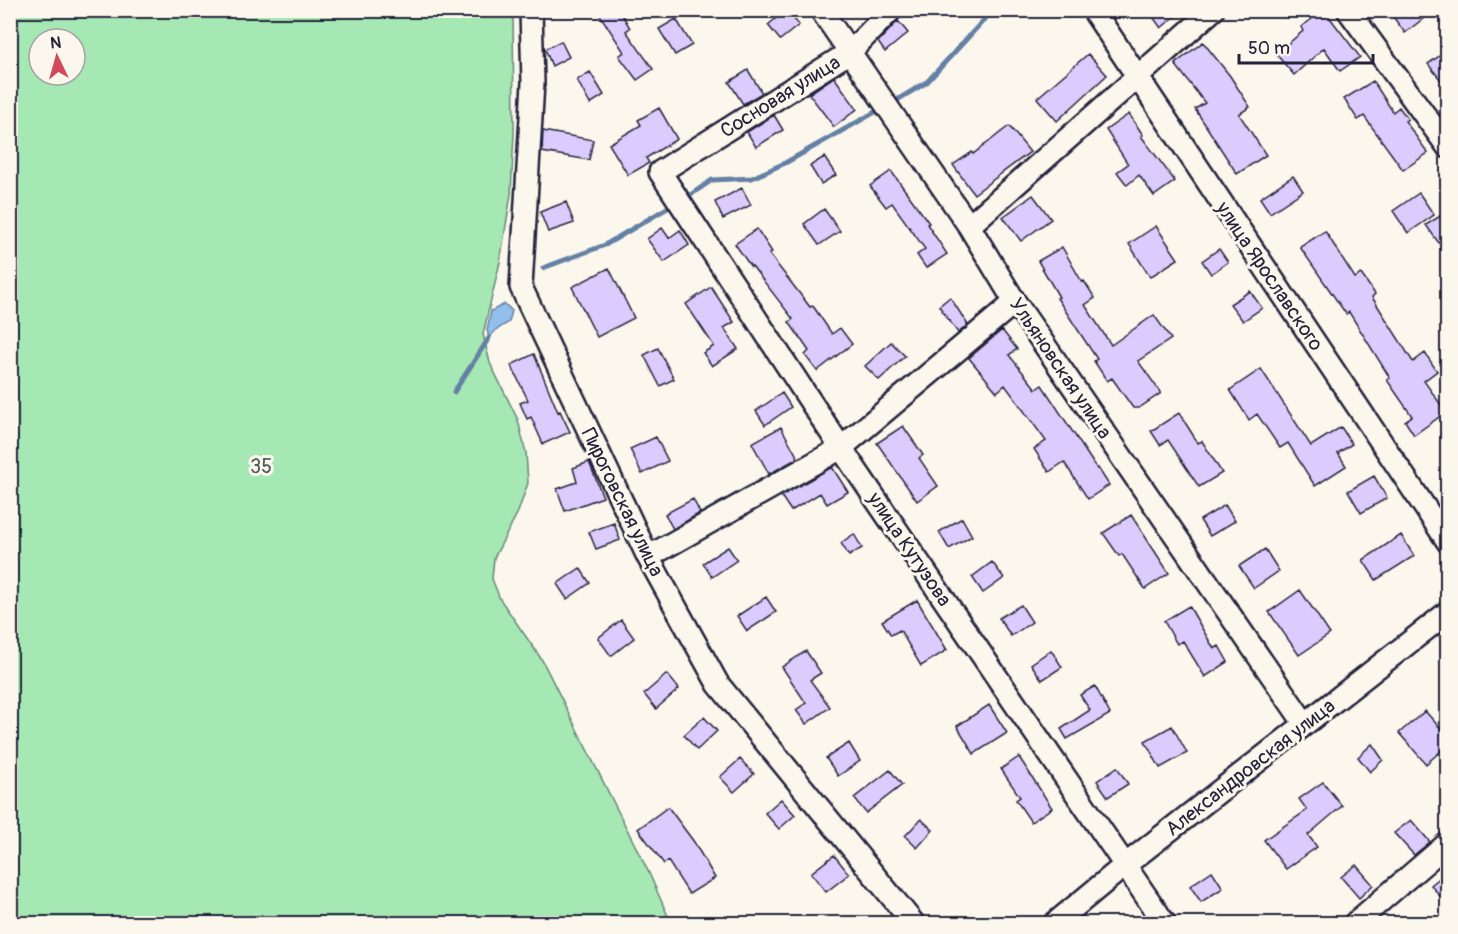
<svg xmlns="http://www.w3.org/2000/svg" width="1458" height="934" viewBox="0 0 1458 934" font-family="Pangolin,sans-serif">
	<rect width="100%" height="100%" fill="#fbf7ec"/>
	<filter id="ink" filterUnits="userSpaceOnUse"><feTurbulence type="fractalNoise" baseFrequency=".0167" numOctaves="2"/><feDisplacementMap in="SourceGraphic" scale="12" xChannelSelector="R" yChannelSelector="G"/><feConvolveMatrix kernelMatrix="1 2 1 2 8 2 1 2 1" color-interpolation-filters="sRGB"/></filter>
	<g filter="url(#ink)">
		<path fill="#a5e8b3" stroke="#648577" stroke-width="1.5" fill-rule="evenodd" d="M10,11H513L514,133L511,194L500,262L483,334L490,363L518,420L526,453L528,483L518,512L494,558L492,579L500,599L542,660L649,873L671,923H11ZM39,39H75V75H39Z"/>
		<path fill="#92bfec" stroke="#6580a5" stroke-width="1.5" d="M505,304L512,311L509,322L496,330L489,338L487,330L491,311Z"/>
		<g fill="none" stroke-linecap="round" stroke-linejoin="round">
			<path stroke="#6580a5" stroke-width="5" d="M892,103L927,82L993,10
				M686,198L712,180L752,178L785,163L877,111
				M543,268L605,245L669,207
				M454,392L489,338"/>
		</g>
		<path fill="#dcccfe" stroke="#22223b" stroke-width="1.5" d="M607,10H612L614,14L620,11L630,28L626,31L653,69L637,80L619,56L624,52L600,15Z
			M786,10L799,25L780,40L768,25Z
			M1148,10H1183L1161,28Z
			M1324,10L1360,57L1340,71L1324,48L1294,75L1276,54L1303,31L1301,27Z
			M1388,10H1434L1405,33Z
			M676,19L692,45L675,55L659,29Z
			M898,21L908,33L885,52L878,42Z
			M561,41L569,57L552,66L545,49Z
			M1203,42L1230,76L1250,107L1239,114L1266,155L1237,174L1195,109L1205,103L1175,64Z
			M1448,50V89L1428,64Z
			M1088,54L1107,75L1057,121L1037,98Z
			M748,70L762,93L743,104L729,82Z
			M590,72L604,95L590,104L577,80Z
			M834,77L857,109L834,127L809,94Z
			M1373,81L1393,112L1399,107L1408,119L1405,121L1428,153L1403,170L1364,116L1358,120L1344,99Z
			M659,108L677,139L646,158L649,163L628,175L609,144L641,125L638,120Z
			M1129,114L1143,135L1141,136L1175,181L1154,196L1139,175L1127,185L1117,172L1128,164L1106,130Z
			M774,115L783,130L756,147L747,132Z
			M1009,126L1030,152L974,194L953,165L972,152L973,154Z
			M543,131L593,140L589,160L542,152Z
			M824,157L836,175L821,184L810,166Z
			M891,171L929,223L927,224L947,254L926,268L917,255L925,249L892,203L886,207L870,186Z
			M1293,176L1303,191L1270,213L1260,198Z
			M742,188L751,205L723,219L715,202Z
			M1419,193L1434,215L1408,233L1393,211Z
			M1033,195L1051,219L1021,241L1003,217Z
			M566,202L574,223L548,232L540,212Z
			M824,209L840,231L819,245L804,224Z
			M1448,211V256L1426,225Z
			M1156,226L1178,259L1150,277L1129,244Z
			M662,228L669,238L680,230L689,245L664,262L647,239Z
			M757,229L772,252L769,254L810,307L813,306L832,334L840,328L852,344L817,371L805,355L809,351L789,322L793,319L752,266L751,267L735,244Z
			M1325,231L1355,278L1361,274L1375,294L1372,297L1413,362L1425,353L1437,371L1424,381L1446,412L1414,435L1405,421L1412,416L1387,380L1390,378L1349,312L1346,314L1300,247Z
			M1062,247L1082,282L1084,281L1095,298L1085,305L1111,345L1154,315L1171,339L1138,361L1161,393L1139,408H1133L1112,378L1107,381L1094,361L1097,359L1057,298L1059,297L1038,261Z
			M1219,249L1228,262L1211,274L1202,261Z
			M609,268L634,318L597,337L572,287Z
			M711,287L734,322L724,328L738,349L712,366L703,353L714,346L686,304Z
			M1250,291L1262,308L1243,321L1230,304Z
			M950,297L968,325L958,333L939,306Z
			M1002,330L1017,349L1009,355L1036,389L1042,385L1097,469L1098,468L1109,485L1088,499L1064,462L1049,472L1034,449L1046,441L1005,385L997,392L969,358Z
			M891,342L905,356L879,380L865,366Z
			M658,348L674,379L660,386L644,355Z
			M534,354L558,412L560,411L570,432L543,444L531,417L527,419L520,403L528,400L511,365Z
			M1261,369L1311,446L1341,427L1352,444L1338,453L1346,466L1315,486L1288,443L1280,448L1257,414L1249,420L1230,390Z
			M782,393L791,407L765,425L756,411Z
			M1179,413L1198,443L1202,441L1222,473L1199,487L1168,440L1160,445L1151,431Z
			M903,426L923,455L919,458L938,486L917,501L877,443Z
			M781,427L798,458L769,474L752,443Z
			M656,437L668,461L642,474L630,449Z
			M589,462L603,497L565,511L557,489L577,482L573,468Z
			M832,467L848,492L827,504L820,493L791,511L781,496Z
			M1374,476L1387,498L1361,513L1348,491Z
			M693,499L700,513L673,529L665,514Z
			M1225,505L1235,521L1210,536L1200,520Z
			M1131,515L1169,573L1145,589L1122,554L1119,556L1103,533Z
			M962,518L972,536L949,549L939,532Z
			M614,523L620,540L596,549L589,532Z
			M854,534L862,548L849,556L841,543Z
			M1401,535L1414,556L1376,580L1363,560Z
			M728,547L737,560L712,577L703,563Z
			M1265,549L1279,571L1254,588L1239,566Z
			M992,562L1004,578L983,593L972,577Z
			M580,568L590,583L567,599L557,584Z
			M1300,590L1330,634L1299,655L1269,612Z
			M766,597L776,612L747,631L737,616Z
			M917,600L947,650L921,666L900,630L891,635L882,621Z
			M1021,605L1032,622L1011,636L999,618Z
			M1189,606L1214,649L1219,646L1228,662L1205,677L1183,641L1177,644L1164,621Z
			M621,620L634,638L611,656L598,638Z
			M1051,650L1062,667L1042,680L1031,664Z
			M806,651L821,673L810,680L830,707L806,724L796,710L806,703L782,667Z
			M667,674L679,689L656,709L644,694Z
			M1095,686L1110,714L1067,739L1061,729L1090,710L1080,695Z
			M989,705L1007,733L974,754L957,726Z
			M1425,711L1448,737V745L1426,764L1399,733Z
			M704,717L717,731L697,750L684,735Z
			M1172,726L1187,753L1160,768L1145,741Z
			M849,743L860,761L838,776L826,758Z
			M1372,744L1383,760L1370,772L1358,757Z
			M1019,757L1052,808L1031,822L1016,800L1020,797L1001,769Z
			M740,759L754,774L734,792L720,777Z
			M1117,767L1128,784L1108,797L1097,781Z
			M890,770L902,785L866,813L854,798Z
			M1323,782L1342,806L1308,835L1317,847L1286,869L1264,840L1307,810L1299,799Z
			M781,799L795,815L779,829L765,813Z
			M668,807L694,842L715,878L689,894L668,861L664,864L638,829Z
			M921,819L933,830L917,848L905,836Z
			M1411,820L1430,842L1414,855L1394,833Z
			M834,855L849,874L826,892L811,873Z
			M1356,865L1373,885L1359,898L1341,877Z
			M1212,871L1223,888L1201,902L1190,886Z
			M1448,871V906L1431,885Z"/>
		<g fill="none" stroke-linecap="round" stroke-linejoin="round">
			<defs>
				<path id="minor" d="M531,10L533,83L521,287L648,557L718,684L914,924
					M821,10L969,226L1015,302L1305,724
					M891,10L850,52L660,172L841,448L1165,924
					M1093,10L1448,542
					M1348,10L1448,147
					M969,226L1213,10
					M648,557L841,448L1015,302
					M1054,924L1124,866L1448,612
					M1354,924L1448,843"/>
			</defs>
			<use href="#minor" stroke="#22223b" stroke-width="26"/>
			<use href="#minor" stroke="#fbf7ec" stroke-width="21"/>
		</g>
	</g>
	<g text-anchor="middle" stroke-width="6" stroke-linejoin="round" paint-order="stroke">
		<g font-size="20" fill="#22223b" stroke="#fbf7ec">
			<text transform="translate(780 96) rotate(-32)" y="7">Сосновая улица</text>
			<text transform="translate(1270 276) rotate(56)" y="7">улица Ярославского</text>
			<text transform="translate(1061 368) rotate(56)" y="7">Ульяновская улица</text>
			<text transform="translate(623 502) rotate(64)" y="7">Пироговская улица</text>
			<text transform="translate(910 549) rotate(56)" y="7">улица Кутузова</text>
			<text transform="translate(1250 767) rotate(-38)" y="7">Александровская улица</text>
		</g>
		<g font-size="20" fill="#495d5f" stroke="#fbf7ec">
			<text x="261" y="473">35</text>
		</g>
	</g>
	<rect width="1458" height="934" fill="none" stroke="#fbf7ec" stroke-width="36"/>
	<rect x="18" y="18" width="1422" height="898" fill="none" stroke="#22223b" stroke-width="2" filter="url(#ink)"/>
	<g transform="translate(57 57) rotate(355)"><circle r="28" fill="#fbf7ec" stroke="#a4a2a5" stroke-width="1.5"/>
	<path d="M0-4.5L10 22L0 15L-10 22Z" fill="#d1495b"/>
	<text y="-9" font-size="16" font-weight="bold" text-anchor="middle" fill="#22223b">N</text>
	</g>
	<path d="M1239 54v9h134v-9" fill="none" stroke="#22223b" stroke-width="3"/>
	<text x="1248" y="54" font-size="18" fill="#22223b" stroke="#fbf7ec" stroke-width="4.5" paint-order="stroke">50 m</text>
</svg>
